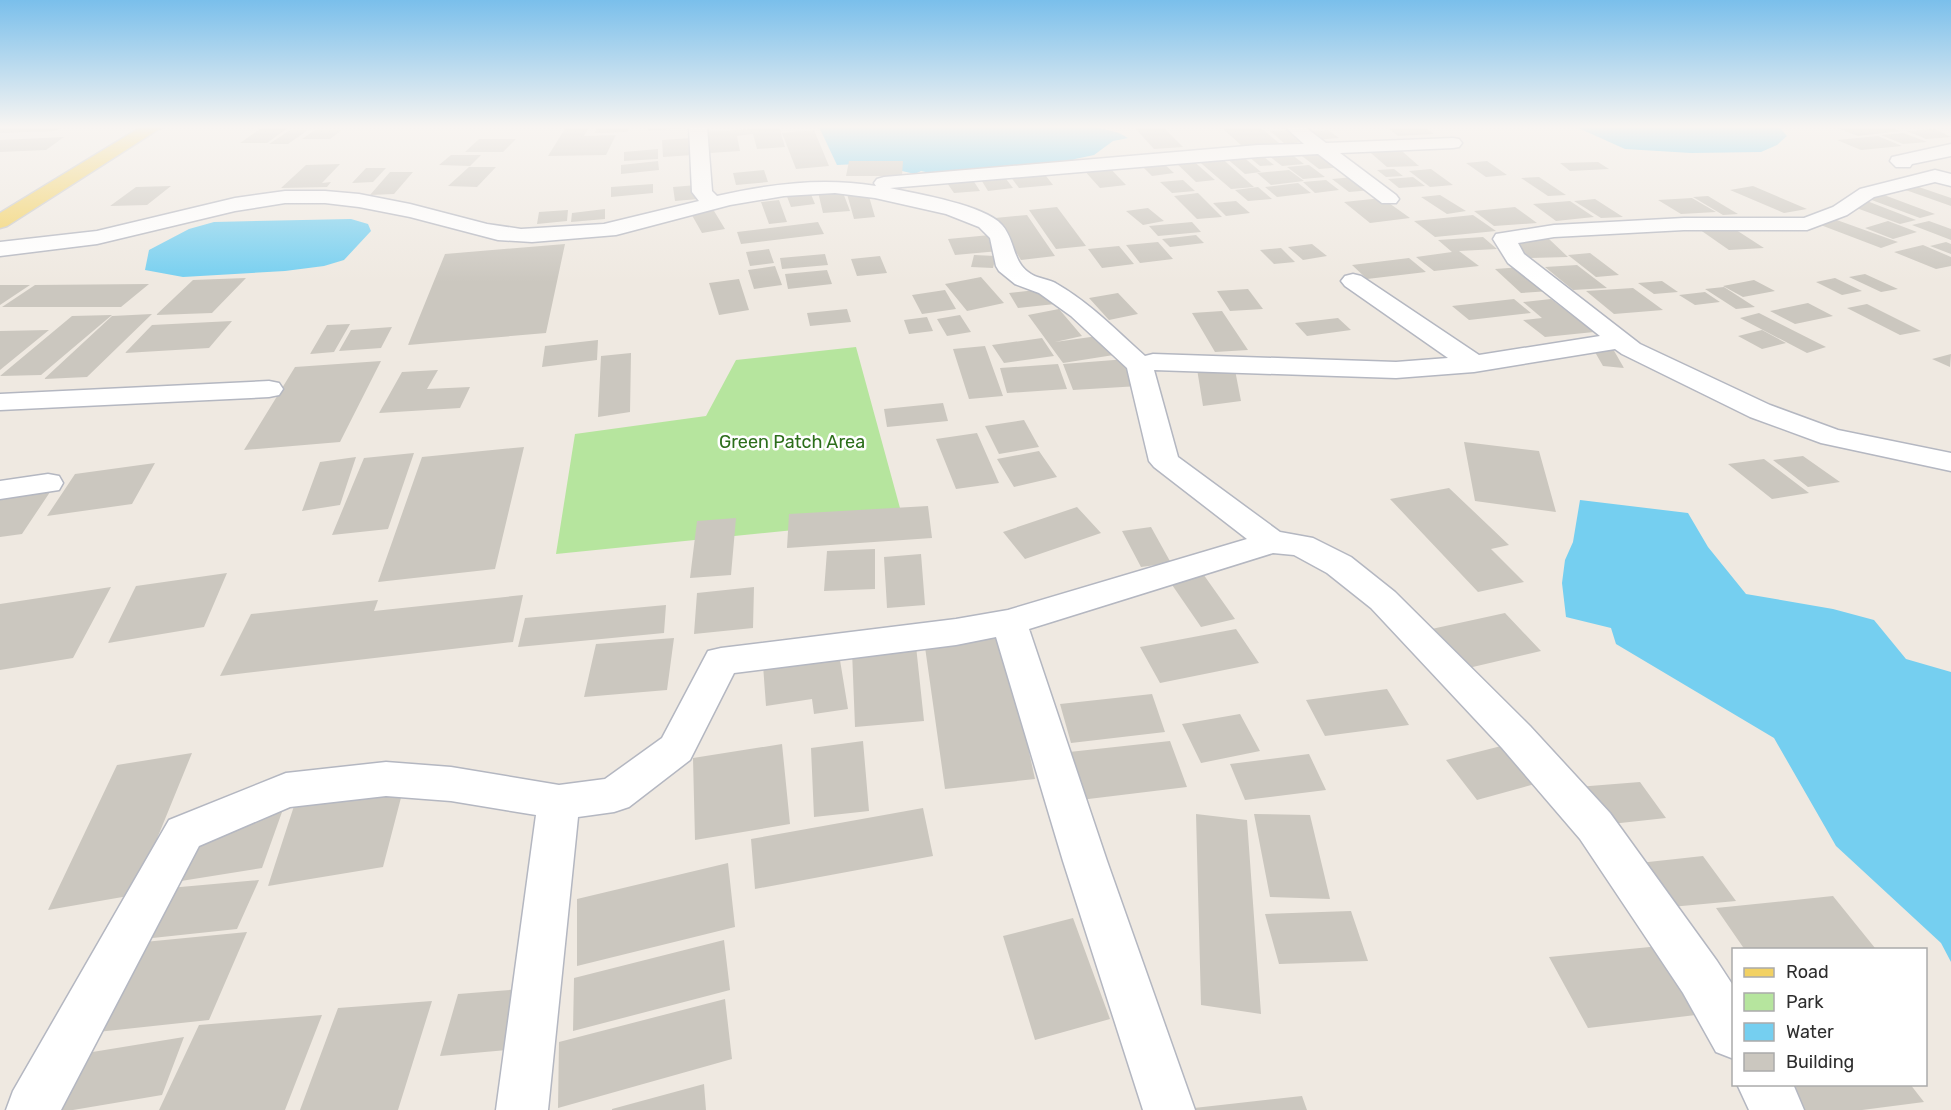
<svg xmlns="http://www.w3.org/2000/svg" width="1951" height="1110" viewBox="0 0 1951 1110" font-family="Rubik,sans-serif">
	<rect width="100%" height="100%" fill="#efe9e1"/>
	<path fill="#b6e59e" d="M856,347L903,519L556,554L575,434L706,416L736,360Z"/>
	<path fill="#75cff0" d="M819,127H1096L1119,133L1128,138L1113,141L1094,155L1075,159L1070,164L1057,161L1043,167L941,175L921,171L915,174L902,171L895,162L837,165Z
		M1576,127H1779L1787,136L1777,145L1761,152L1691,153L1625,149Z
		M351,219L368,224L371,231L344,260L324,266L285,271L183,277L145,270L149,250L189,229L214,222Z
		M1580,500L1688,513L1708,547L1746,594L1833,609L1874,620L1906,659L1951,672V962L1941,943L1836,846L1774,738L1616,644L1611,628L1566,617L1562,583L1565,560L1573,542Z"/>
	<path fill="#cbc7bf" d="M0,127H61L55,131L0,133Z
		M263,127H289L267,143H240Z
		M566,127H589L584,136L616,135L606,155L548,156Z
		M598,127H630L627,132L594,133Z
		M648,127H685V128L648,131Z
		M779,127L785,147L757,149L753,134L737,136L740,151L709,153L706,132Z
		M1134,127H1163L1183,147L1154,149Z
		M1221,127H1260L1279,143L1242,146Z
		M1387,127H1425L1434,134L1398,136Z
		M1849,127H1889L1901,131L1858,136L1837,128Z
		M1935,129L1951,137L1926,139L1907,131Z
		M290,130H308L288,144H269Z
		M315,130H342L330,139H302Z
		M814,130L829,166L796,169L782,133Z
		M1287,130L1302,142L1285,144L1270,131Z
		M1328,130L1339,138L1312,140L1302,132Z
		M1904,133L1927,142L1903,144L1881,135Z
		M1878,136L1902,146L1861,150L1837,140Z
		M64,137L46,150L0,152V140Z
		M691,138L693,155L663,157L662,140Z
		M479,139H516L503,152H465Z
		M1395,145L1419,166L1387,167L1364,147Z
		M658,149V159L624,161V152Z
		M1287,151L1304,164L1282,166L1265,153Z
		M1321,151L1343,167L1319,169L1298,153Z
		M1258,152L1274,165L1260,166L1244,153Z
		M451,155H481L470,166L439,165Z
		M1218,155L1254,187L1231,189L1195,158Z
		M1241,155L1261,172L1245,174L1225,157Z
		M1190,158L1215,180L1196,182L1173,160Z
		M658,161L659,170L621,174V165Z
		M849,161H903L902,176H846Z
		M1161,161L1174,173L1152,176L1139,163Z
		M1487,161L1507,175L1486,177L1466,163Z
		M1598,162L1609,169L1570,171L1560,163Z
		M340,164L322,183L331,182L327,187L281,188L306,165Z
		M1107,165L1126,185L1100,188L1082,168Z
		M1309,165L1325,177L1303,179L1287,167Z
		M469,167H496L477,187L448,186Z
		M366,168H386L373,182L352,183Z
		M1394,169L1403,176L1386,177L1377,170Z
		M1431,169L1453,185L1430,187L1409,171Z
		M764,170L768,182L736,185L733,173Z
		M1289,170L1304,181L1271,185L1257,173Z
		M390,172H413L394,194L370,195Z
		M1043,172L1053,185L1019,188L1010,176Z
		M1003,175L1013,188L988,191L980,178Z
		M971,177L980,191L954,193L945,180Z
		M1354,177L1372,190L1349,192L1332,179Z
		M1413,177L1425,186L1399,188L1388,179Z
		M1539,177L1566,195L1548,196L1521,178Z
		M1183,180L1195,191L1172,193L1160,182Z
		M1326,180L1339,190L1315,193L1303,182Z
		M1298,183L1311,193L1277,197L1265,187Z
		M653,184V193L611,197V187Z
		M697,185L698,199L675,201L673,187Z
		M1913,185L1951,198V206L1900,188Z
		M171,186L147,205L110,206L136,187Z
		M1753,186L1807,209L1784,213L1730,190Z
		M1258,187L1272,199L1248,201L1235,190Z
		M842,190L850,211L823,213L818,192Z
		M810,192L815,204L791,207L786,194Z
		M868,193L875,217L854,219L847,194Z
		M1198,193L1222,217L1197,219L1174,196Z
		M1440,195L1466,211L1447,214L1421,197Z
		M1884,195L1935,214L1920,218L1869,199Z
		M1708,196L1738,214L1723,215L1693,197Z
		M1382,198L1410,218L1370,223L1344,202Z
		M1692,198L1716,212L1681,214L1658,200Z
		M1595,199L1623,217L1601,218L1574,201Z
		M779,200L787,222L769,224L761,202Z
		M1236,201L1250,213L1226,216L1213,203Z
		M1570,201L1594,217L1556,221L1533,204Z
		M1867,201L1916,220L1900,224L1851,206Z
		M711,206L725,229L702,233L689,210Z
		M1057,207L1086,246L1056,249L1029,210Z
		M1515,207L1537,223L1494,226L1474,211Z
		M1148,208L1164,221L1143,225L1126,211Z
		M605,209V219L571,222L572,213Z
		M568,210L567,221L537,224L539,212Z
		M1027,215L1055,256L1021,260L995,218Z
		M1473,215L1496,231L1435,237L1414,221Z
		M1834,219L1898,242L1881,248L1818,224Z
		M1888,221L1917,232L1893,239L1865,228Z
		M1929,221L1951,229V240L1912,225Z
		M818,222L824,234L741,244L737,232Z
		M1192,222L1201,232L1158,236L1149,226Z
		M1730,226L1764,248L1729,250L1696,227Z
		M990,235L999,251L955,255L948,239Z
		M1196,235L1204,243L1170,247L1162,239Z
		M1483,237L1497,249L1459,251L1479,266L1434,271L1416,257L1452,252L1438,240Z
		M1549,239L1568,257L1530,258L1511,241Z
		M1158,242L1173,259L1140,263L1126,245Z
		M1946,242L1951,244V254L1930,246Z
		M565,244L546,333L408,345L445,254Z
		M1312,244L1327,256L1303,260L1288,247Z
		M1923,245L1951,257V266L1936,269L1894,252Z
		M1119,246L1134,264L1102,268L1088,249Z
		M1281,248L1295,262L1274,264L1260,250Z
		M769,249L774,263L750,266L746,252Z
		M1590,253L1619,275L1596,277L1568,255Z
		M825,254L828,265L782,269L780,258Z
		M974,255L996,256L993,268L971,267Z
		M880,256L887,273L857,276L851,259Z
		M1409,258L1426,272L1367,279L1352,265Z
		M1577,265L1607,288L1573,290L1545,267Z
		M775,266L782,285L754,289L748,270Z
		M1522,267L1550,291L1521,293L1495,269Z
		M827,270L832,284L788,289L785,274Z
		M1865,274L1898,289L1881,292L1849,277Z
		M981,277L1004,303L967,311L945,284Z
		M246,278L212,313L156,315L193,280Z
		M1835,278L1862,291L1842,295L1816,282Z
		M739,279L749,310L719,315L709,283Z
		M1754,280L1775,291L1743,297L1723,286Z
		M1662,281L1678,292L1654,294L1638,283Z
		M149,284L121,307H2L35,285Z
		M0,285H30L0,305Z
		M1724,287L1755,307L1736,309L1705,289Z
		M1633,288L1663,310L1614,314L1586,291Z
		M1045,289L1055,304L1018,308L1009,293Z
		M1248,289L1263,309L1230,311L1217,291Z
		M945,290L956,309L922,314L912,295Z
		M1705,292L1720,302L1695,305L1679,295Z
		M1118,293L1138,314L1109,320L1089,298Z
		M1514,299L1531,313L1469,320L1452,306Z
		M1551,299L1594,332L1545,337L1523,320L1542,318L1523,302Z
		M1808,303L1833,316L1795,324L1770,311Z
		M1867,304L1921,331L1900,335L1847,308Z
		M847,309L851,322L810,326L807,313Z
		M1059,309L1082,336L1055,342L1105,335L1120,354L1063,363L1028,315Z
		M1222,311L1248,350L1215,352L1192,313Z
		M1759,313L1826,347L1807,353L1740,318Z
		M152,314L87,377L44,379L112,316Z
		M112,315L41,375L0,376L72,316Z
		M960,315L971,332L947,336L937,319Z
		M927,317L933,331L909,334L904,320Z
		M1338,318L1351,330L1307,336L1295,323Z
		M232,321L209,348L125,353L152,325Z
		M350,324L334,352L310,354L327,325Z
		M392,327L381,348L339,351L351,330Z
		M49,330L0,370V331Z
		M1762,330L1786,343L1762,349L1738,336Z
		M1042,338L1054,356L1004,363L992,345Z
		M598,340L597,360L542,367L545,346Z
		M985,346L1003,396L969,399L953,349Z
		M1592,347L1613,349L1624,368L1603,366Z
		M631,353L630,412L598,417L601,356Z
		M1951,354L1950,367L1932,359Z
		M1127,359L1139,386L1073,390L1063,364Z
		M381,361L340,442L244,450L295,367Z
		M1058,364L1067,389L1007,393L1000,368Z
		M1197,369L1235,370L1241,401L1203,406Z
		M438,370L427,389L470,387L460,408L379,413L402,372Z
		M943,403L948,421L887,427L884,409Z
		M1024,420L1039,447L999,454L985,426Z
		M977,433L999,483L956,489L936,439Z
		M1464,442L1539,451L1556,512L1475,501Z
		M524,447L495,569L378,582L422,457Z
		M1039,451L1057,477L1014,487L997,459Z
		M414,453L388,529L332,535L364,458Z
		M1803,456L1840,482L1808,487L1773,460Z
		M356,457L340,505L302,511L320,462Z
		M1764,459L1809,493L1772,499L1728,464Z
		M155,463L132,504L47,516L75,474Z
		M54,486L22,534L0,537V493Z
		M1449,488L1509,545L1491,549L1524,582L1478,592L1390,499Z
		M928,506L932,538L787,548L789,514Z
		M1077,507L1101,533L1025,559L1003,532Z
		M736,518L731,575L690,578L697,521Z
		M1151,527L1171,563L1141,567L1122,531Z
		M875,549V589L824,591L827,551Z
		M921,554L925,605L887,608L884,557Z
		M1201,571L1235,619L1201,627L1168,579Z
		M227,573L204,627L108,643L136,586Z
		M111,587L73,658L0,670V604Z
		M754,587L753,628L694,634L697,593Z
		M523,595L513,642L220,676L251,614L378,600L374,611Z
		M666,605L664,633L518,647L525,618Z
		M1505,613L1541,651L1460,670L1427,630Z
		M1236,629L1259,663L1160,683L1140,647Z
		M1003,633L1035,779L945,789L924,640Z
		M674,638L667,690L584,697L596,644Z
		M916,646L924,721L855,727L852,651Z
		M839,654L848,709L814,714L812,699L766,706L763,665Z
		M1387,689L1409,725L1325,736L1306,700Z
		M1152,694L1165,732L1071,743L1060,704Z
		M1240,714L1260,751L1201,763L1182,724Z
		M863,741L869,811L814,817L811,748Z
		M1170,741L1187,787L1072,801L1060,753Z
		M1517,742L1549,780L1477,800L1446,760Z
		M782,744L790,824L695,840L693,758Z
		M192,753L134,895L48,910L117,765Z
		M1309,754L1326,790L1245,800L1230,764Z
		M1640,782L1666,818L1602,825L1577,787Z
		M403,790L383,867L268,886L294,806Z
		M287,798L262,868L181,881L198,844Z
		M923,808L933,856L755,889L751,839Z
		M1196,814L1247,820L1261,1014L1201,1005Z
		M1254,814L1310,815L1330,899L1270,897Z
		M1703,856L1736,901L1660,908L1630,864Z
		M728,863L735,927L577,966V899Z
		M259,880L237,929L143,939L169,888Z
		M1833,896L1875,948L1745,950L1716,908Z
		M1351,911L1368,961L1279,964L1265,914Z
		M1073,918L1110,1019L1035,1040L1003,936Z
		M247,932L209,1020L88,1033L134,943Z
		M724,940L730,990L573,1031L574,978Z
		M1660,946L1704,1014L1588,1028L1549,957Z
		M522,989L507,1050L440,1056L458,994Z
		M725,999L732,1059L558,1108L559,1042Z
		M432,1001L398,1110H300L338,1008Z
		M322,1015L285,1110H159L199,1025Z
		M184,1037L162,1095L73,1110H42L68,1056Z
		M704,1084L706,1110H612V1109Z
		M1783,1084H1910L1924,1102L1862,1110H1800Z
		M1302,1096L1307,1110H1194V1108Z"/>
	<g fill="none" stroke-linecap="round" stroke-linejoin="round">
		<defs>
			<path id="minor" d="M689,127H707L712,191L717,196C770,184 822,177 876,186L874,183L877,179L884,177L1258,145L1304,144L1285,127H1305L1326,143L1453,138L1459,139L1462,143L1459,147L1453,148L1340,153L1396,195L1399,199L1396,203H1382L1318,154L1258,157L890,188C917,194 985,205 1002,225C1016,241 1012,263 1031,274C1039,279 1049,279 1057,284C1090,303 1117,331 1145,356L1153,354L1396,362L1448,358L1345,286L1341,281L1345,276L1353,274L1361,276L1479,355L1600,336L1508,263L1493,239L1496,234L1554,225L1684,218H1804L1833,207L1860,189L1935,170L1951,174V186L1935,182L1874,197L1847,215L1807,230H1684L1554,237L1518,243L1524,254L1640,344L1770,405L1838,430L1951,453V471L1821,443L1750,417L1622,354L1615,349L1474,372L1396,378L1154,370L1178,457L1280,532L1313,538L1351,557L1395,592L1530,726L1610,813L1717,961L1734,987V1059L1716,1052L1683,993L1580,839L1502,748L1371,608L1327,573L1294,555L1273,553L1029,629L1107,861L1195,1110H1143L1063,861L996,637L956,645L734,673L690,760L629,807L614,812L578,817L548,1110H496L536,815L451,801L386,796L290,807L199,846L61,1110H6L13,1091L169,820L286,773L386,762L451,767L559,785L605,779L662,738L708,651L721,648L956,619L1008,610L1247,539L1154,467L1149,461L1127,368L1071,316L1039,293L1015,284L999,271L996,266L990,238L979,227L946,214L875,198L835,193L784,196L730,205L616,235L532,242L498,240L410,217L359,207L325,203H285L235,211L97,244L0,256V242L97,231L235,198L285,191H325L359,194L410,204L487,224L521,229L604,224L699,201L692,192Z
				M1951,144V156L1912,164L1910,167H1896L1890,161L1892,157Z
				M269,381L279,383L283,389L279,395L269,397L0,410V394Z
				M48,474L59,476L63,483L59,490L0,499V481Z
				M1737,1084H1793L1804,1110H1749Z"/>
			<path id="major" d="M141,127H162L7,226L0,228V213Z"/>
		</defs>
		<use href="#minor" stroke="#b4b7c1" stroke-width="3"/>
		<use href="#major" stroke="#c9c9c9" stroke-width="3"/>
		<use href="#minor" fill="#fff" fill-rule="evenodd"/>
		<use href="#major" fill="#f2d163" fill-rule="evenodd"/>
	</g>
	<linearGradient id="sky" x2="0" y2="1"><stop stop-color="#7abfeb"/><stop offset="0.45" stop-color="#f8f5f2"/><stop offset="1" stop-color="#f8f5f2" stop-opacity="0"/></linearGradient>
	<rect width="1951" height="282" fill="url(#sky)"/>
	<g text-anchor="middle" stroke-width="5" stroke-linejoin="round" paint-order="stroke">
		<g font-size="18" fill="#2c6e1b" stroke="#fff">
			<text x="792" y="448">Green Patch Area</text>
		</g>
	</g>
	<rect x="1732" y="948" width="195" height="138" fill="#ffffff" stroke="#ababab" stroke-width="1.5"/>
	<rect x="1744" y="968" width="30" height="9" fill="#f2d163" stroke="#ababab" stroke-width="1.5"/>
	<text x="1786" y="978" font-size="18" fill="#2e2e2e">Road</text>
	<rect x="1744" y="993" width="30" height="18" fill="#b6e59e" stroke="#ababab" stroke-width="1.5"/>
	<text x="1786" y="1008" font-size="18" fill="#2e2e2e">Park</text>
	<rect x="1744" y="1023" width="30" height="18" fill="#75cff0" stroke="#ababab" stroke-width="1.5"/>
	<text x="1786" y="1038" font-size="18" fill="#2e2e2e">Water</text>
	<rect x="1744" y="1053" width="30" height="18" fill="#cbc7bf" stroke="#ababab" stroke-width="1.5"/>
	<text x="1786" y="1068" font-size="18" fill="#2e2e2e">Building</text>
</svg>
